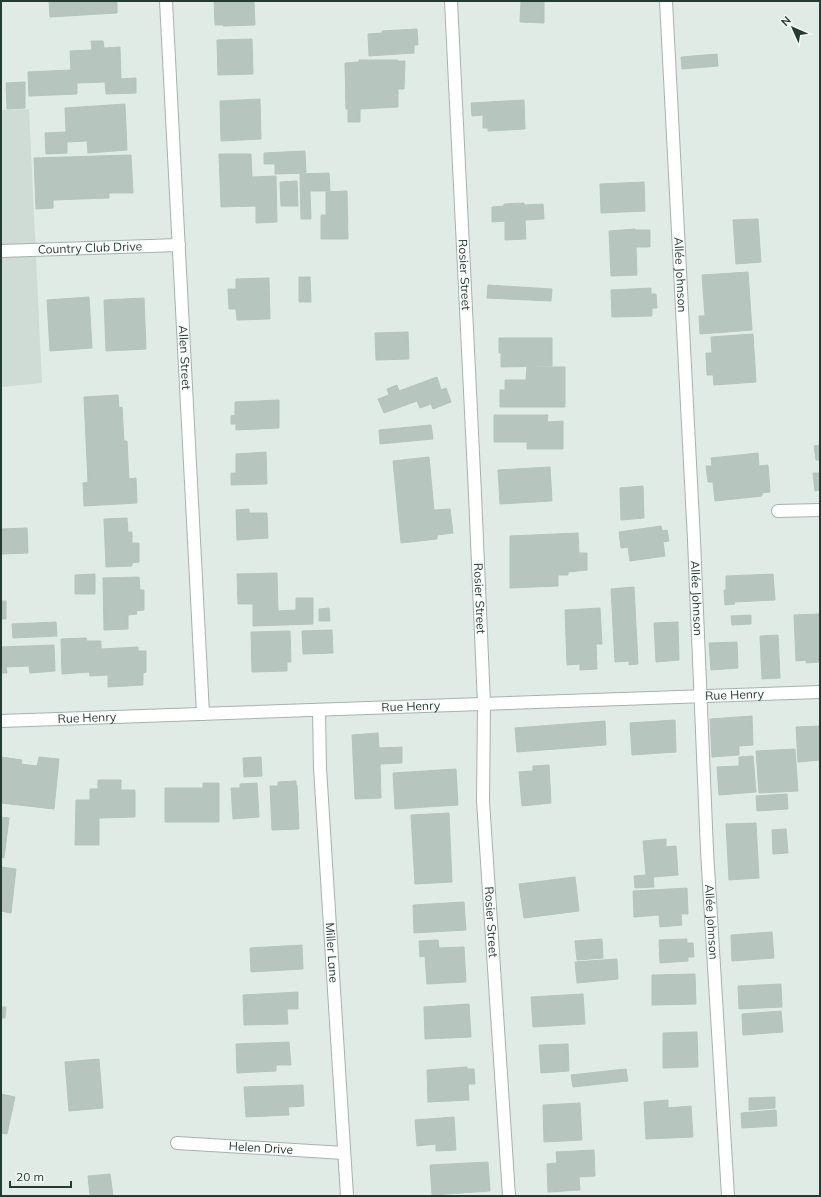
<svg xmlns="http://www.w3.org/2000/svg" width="821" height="1197" viewBox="0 0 821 1197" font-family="Mulish,sans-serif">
	<rect width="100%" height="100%" fill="#e1ebe6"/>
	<path fill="#cfdbd5" d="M29,109L42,383L1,387V110Z"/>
	<path fill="#b6c6bf" stroke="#b4c5bd" d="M49,1H117V13L50,17Z
		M214,1H254L255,25L223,26V25H215Z
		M521,1H544V23L520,22Z
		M417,29L418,45H414V53L369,56L368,34L382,33V31Z
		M252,39L253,74L218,75L217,40Z
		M91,41H103L104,48L120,47L121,79L136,78V93L106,94L105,82L77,83V94L29,96L28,72L71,70L70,51L92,50Z
		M717,54L718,66L682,69L681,57Z
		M359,60H398L397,61H405L404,89H398V107L360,109V122H348V109H346L345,63L359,62Z
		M25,82V108L7,109L6,83Z
		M260,99L261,139L221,141L220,101Z
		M524,100L525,129L488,131V128H483V115L472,116L471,103Z
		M125,104L127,150L88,153L87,141L67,142V153L46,154L45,133L66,132L65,108Z
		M305,151L306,173L275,174V164H264V153Z
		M219,154H251L252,177L276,176L277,222L256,223V206L221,207Z
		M131,155L133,193H109V198L53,200V208L36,209L34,158Z
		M329,173L330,191H310L311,219H301L300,174Z
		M297,181L298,206H281L280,182Z
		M644,182L645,211L601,213L600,184Z
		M347,191L348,239H321V215H326V192Z
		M524,203V205L543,204L544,219L525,220L526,239L505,240V221L492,222V207L504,206V204Z
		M758,219L761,262L736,264L733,220Z
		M635,229V230H650V247H636L637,275L611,276L609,231Z
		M748,272L752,330L700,334L699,316H705L702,275Z
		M299,277H310L311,302H299Z
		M269,278L270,319L237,320L236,309H229L228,289H236V279Z
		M488,285L552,289L551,301L487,298Z
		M651,288V294H656L657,308H652V316L612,317L611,290Z
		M89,297L92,348L50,351L47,300Z
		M144,298L146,349L106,351L104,300Z
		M408,332L409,359L376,360L375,333Z
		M753,334L756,382L714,385L713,375H707L706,353H712L711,337Z
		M499,338H552V366L501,367V353H499Z
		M527,367H565V407H500V390H505V380H526Z
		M437,377L441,390L446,388L451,402L433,409L431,404L420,408L417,401L384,413L378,399L389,395L387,389L397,385L399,391Z
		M118,395L119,408L122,407L124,441H127L129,479L136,478L137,503L84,506L83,483L88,482L84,397Z
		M279,400V428L236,430V424H231V416L235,415V402Z
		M494,415H548L547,422L563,421V449H527V442H494Z
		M431,425L433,439L380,444L379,430Z
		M820,445V460H816L814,446Z
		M266,452L267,484L231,485V473H236V454Z
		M758,453L759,466L768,465L770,492L762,493V496L715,501L713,482H708L706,466H712L711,458Z
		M429,457L434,510L450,509L453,533L437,535V539L401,543L393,461Z
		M550,467L552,501L500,504L498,470Z
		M813,473H820V490L815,491Z
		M643,486L644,518L621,520L620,488Z
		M249,509V513H267L268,538L237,540L236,510Z
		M127,518L128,532H132V543H139V562L132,563V566L106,567L104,519Z
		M661,526L662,531L667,530L669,541L663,542L665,556L630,561L628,547L621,548L619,532Z
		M27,528L28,553L1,554V529Z
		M578,533L579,553H587V570L568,572V575H558V586L510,588V536Z
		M277,573L278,611L296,610V598H313V624L253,626V604H238L237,574Z
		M95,574V594H75V575Z
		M773,574L775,600L734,602L735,604L725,605L724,590H726V576Z
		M139,577L140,590H144V610L136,611L137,614L128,615V629L104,630L103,578Z
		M634,587L638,664L629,665V661L615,662L611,589Z
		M1,601H6V619H1Z
		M329,608L330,621H319V609Z
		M600,608L602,644H596L597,669L580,670V664L567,665L565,610Z
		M820,614V662L806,663V660L796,661L794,615Z
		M751,615V624L732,625L731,616Z
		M56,622L57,636L13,638L12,624Z
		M678,622L679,660L656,662L654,623Z
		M332,630L333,653L303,654L302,631Z
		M286,631H290L291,662H287V671L252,672L251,632Z
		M778,635L780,678L762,679L760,636Z
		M86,638L87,641H101V649L138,647V651H146V672L143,673V685L108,687V675L90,676L89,672L62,674L61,639Z
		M737,642L738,668L711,670L709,643Z
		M54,645L55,671L30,673L29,666L6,667L7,673H1V647Z
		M752,716L753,745L739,746V755L712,757L710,719Z
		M675,720L676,752L632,755L630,723Z
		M605,721L606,745L517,752L515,728Z
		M820,726V760L798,762L796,727Z
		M378,733L379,748L402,747V763L380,764L381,798L355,799L352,735Z
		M795,749L798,791L759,793L756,751Z
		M753,756L756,792L719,795L717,767L739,766V757Z
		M1,757L22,760L21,764L37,766L39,757L59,759L54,809L1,803Z
		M261,757L262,776L244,777L243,758Z
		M549,765L551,803L522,806L519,772L533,771V766Z
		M456,769L458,805L395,809L393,773Z
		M98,780H121V790H135V817L99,818V845H75L76,800H90V789H98Z
		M296,781V785H297L299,829L272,830L270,786H278V782Z
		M203,783H219V822H165V788H203Z
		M257,783L259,817L233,819L231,788H240V784Z
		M787,794L788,809L757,811L756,796Z
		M449,813L452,882L415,884L411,815Z
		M1,817L9,818L4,858L1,857Z
		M756,823L759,878L729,880L726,824Z
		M786,829L788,853L773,854L772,830Z
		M666,839V847L676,846L678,875L653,877L654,887L635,888L634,876L646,875L643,841Z
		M1,867L16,869L11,913L1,911Z
		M575,877L579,911L524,918L519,884Z
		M687,888L688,914H681L682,925L660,927L659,915L634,917L633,891Z
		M464,902L466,930L414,933L413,905Z
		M772,932L774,958L732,961L731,935Z
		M602,939L603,958L577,960L575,941Z
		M687,939V943H693L694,957H688V961L660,963L659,940Z
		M438,940L439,948L464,947L466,982L427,984L425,956L420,957L419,941Z
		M302,945L303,969L251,972L250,948Z
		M617,959L618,979L577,983L575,962Z
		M695,974L696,1004L652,1005V975Z
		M781,984L782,1007L739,1009L738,986Z
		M298,992V1009H287L288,1024L244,1025L243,995Z
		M583,994L585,1024L533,1027L531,997Z
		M469,1004L471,1037L425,1039L424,1007Z
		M1,1007H6L5,1018H1Z
		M781,1011L783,1032L743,1035L742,1014Z
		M697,1032L698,1067L663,1068V1033Z
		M289,1042L291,1065H276V1071L237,1073L236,1044Z
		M568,1044L569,1071L541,1073L539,1045Z
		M99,1059L103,1108L69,1111L65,1062Z
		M467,1067V1069H474L475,1084H468L469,1100L428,1102L427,1070Z
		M626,1069L628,1081L573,1087L571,1075Z
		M303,1085L304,1106L288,1107L289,1115L246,1117L244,1087Z
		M1,1094L15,1097L7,1134L1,1133Z
		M775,1097V1108L749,1110V1098Z
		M668,1100V1108L691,1106L693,1137L646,1139L644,1102Z
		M580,1103L582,1140L544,1142L543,1105Z
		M776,1110L777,1126L742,1128L741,1113Z
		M454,1117L456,1150L436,1151V1144L417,1146L415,1120Z
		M594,1150L595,1176L579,1177L580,1190L548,1192L547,1164L557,1163L556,1152Z
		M488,1162L490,1191L432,1195L430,1165Z
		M110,1174L113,1196H90L88,1176Z"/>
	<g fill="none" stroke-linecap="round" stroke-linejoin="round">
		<defs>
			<g id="minor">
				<path id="s1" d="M166,1L203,714"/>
				<path id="s2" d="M451,1L475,494L484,704L483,801L509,1196"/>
				<path id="s3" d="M666,1L694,540L707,851L728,1196"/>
				<path id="s4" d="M1,251L179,245"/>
				<path d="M778,511L820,510"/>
				<path id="s5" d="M319,710L320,768L347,1196"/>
				<path id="s6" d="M1,721L820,692"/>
				<path id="s7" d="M177,1143L344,1153"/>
			</g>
		</defs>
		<use href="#minor" stroke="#a4b3ad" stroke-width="14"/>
		<use href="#minor" stroke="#fff" stroke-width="12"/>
	</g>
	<g text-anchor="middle" stroke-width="3" stroke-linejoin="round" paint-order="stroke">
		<g font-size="12" fill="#223b33" stroke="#f1f8f4">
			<text dy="4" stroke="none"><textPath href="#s4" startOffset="89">Country Club Drive</textPath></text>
			<text dy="4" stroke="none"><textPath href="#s2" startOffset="274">Rosier Street</textPath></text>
			<text dy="4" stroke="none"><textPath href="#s3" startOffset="274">Allée Johnson</textPath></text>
			<text dy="4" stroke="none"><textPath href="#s1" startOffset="357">Allen Street</textPath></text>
			<text dy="4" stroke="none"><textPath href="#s2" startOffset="598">Rosier Street</textPath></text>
			<text dy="4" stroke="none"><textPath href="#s3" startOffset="598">Allée Johnson</textPath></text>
			<text dy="4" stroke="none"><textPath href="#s6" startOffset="734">Rue Henry</textPath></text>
			<text dy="4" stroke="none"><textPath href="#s6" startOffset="410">Rue Henry</textPath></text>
			<text dy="4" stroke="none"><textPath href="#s6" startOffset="86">Rue Henry</textPath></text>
			<text dy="4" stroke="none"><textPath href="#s2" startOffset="922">Rosier Street</textPath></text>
			<text dy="4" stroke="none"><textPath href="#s3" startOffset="922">Allée Johnson</textPath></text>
			<text dy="4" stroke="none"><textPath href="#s5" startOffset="243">Miller Lane</textPath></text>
			<text dy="4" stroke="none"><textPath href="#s7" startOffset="84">Helen Drive</textPath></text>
		</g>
	</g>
	<rect width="821" height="1197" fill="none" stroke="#223b33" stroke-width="4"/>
	<g transform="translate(793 28) rotate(315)" stroke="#f1f8f4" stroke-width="3" paint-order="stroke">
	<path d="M0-3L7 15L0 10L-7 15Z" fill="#223b33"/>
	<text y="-6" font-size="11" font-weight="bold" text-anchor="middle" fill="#223b33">N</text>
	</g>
	<path d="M10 1181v6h61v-6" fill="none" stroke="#223b33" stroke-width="2"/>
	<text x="16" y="1181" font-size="12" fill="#223b33" stroke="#f1f8f4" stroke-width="3" paint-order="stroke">20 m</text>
</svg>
